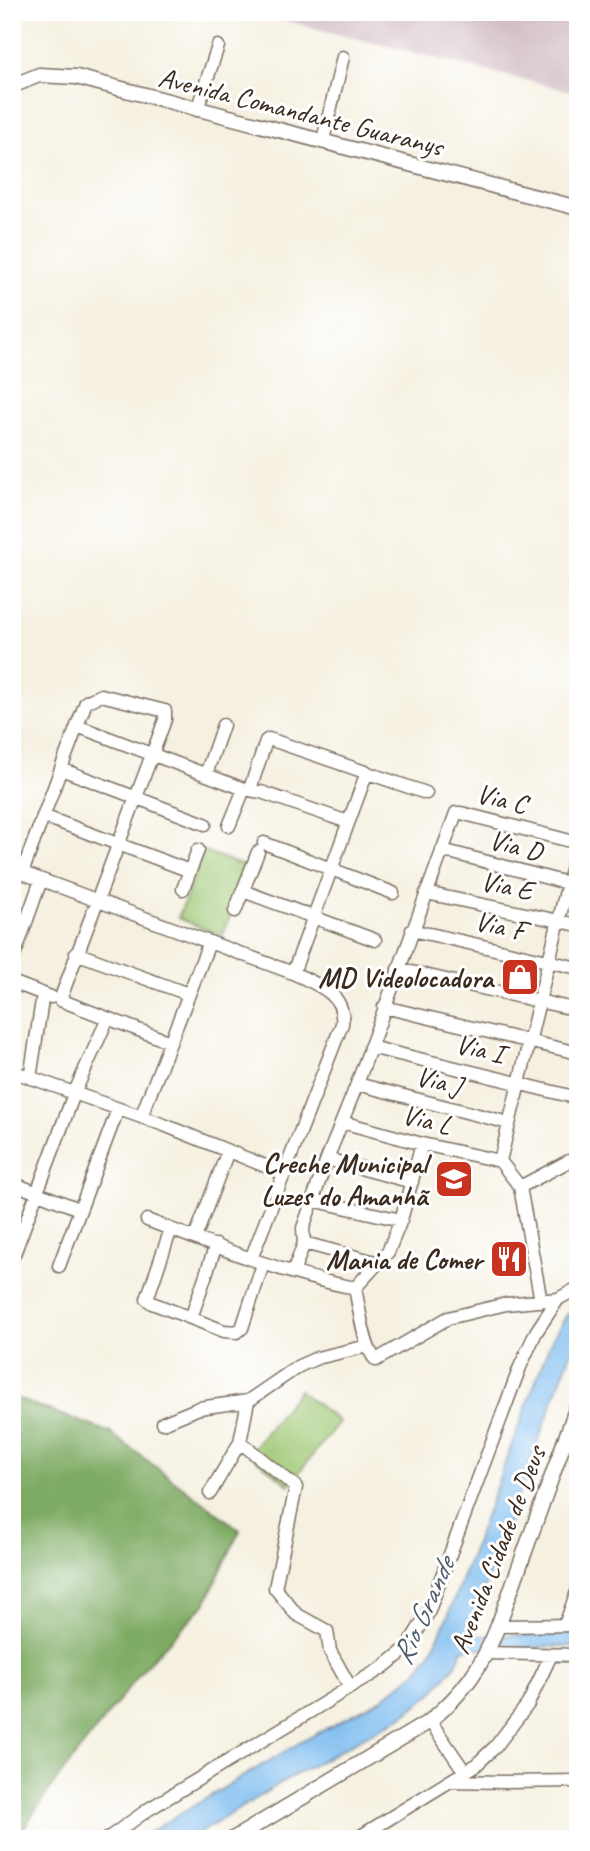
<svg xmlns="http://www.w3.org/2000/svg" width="590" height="1851" viewBox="0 0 590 1851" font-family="Caveat,sans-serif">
	<rect width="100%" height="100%" fill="#fff"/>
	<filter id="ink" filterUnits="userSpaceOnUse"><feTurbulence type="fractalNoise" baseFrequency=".0143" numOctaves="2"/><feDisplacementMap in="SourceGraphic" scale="14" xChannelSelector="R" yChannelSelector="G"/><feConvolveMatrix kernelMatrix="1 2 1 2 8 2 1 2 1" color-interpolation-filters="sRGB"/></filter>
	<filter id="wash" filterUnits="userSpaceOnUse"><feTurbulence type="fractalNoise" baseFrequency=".00686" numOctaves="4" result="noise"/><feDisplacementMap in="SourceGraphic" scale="28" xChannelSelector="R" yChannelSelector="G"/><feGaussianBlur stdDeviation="1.57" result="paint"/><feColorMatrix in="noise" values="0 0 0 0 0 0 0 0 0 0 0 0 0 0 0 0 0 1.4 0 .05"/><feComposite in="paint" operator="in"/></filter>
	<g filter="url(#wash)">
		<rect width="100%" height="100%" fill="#f5f0e0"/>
		<path fill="#d2bec5" d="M248,12H578V93Z"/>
		<path fill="#9dc671" stroke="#6c7848" stroke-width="2" d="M204,851L249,868L222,936L178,918Z
			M299,1390L339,1422L289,1485L249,1453Z"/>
		<path fill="#7eab63" stroke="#5c6a40" stroke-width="2" d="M12,1397L109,1432L240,1530L205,1604L149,1662L55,1782L16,1839H12Z"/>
		<path fill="#7bbbef" stroke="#5b7286" stroke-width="2" d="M578,1305V1344L570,1355L467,1636L578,1634V1646L462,1649L456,1665L431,1694L403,1716L289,1778L190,1839H138L301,1742L382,1699L417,1671L432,1651L448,1616L550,1343L567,1315Z"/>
	</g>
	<g filter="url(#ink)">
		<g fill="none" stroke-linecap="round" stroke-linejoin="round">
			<defs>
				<path id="minor" d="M197,110L218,46
					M323,140L343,57
					M77,726L244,789L261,792L348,822
					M61,769L205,824
					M206,774L223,725
					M250,789L266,741L269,739L426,793
					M43,816L190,871
					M229,826L244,789
					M264,843L393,893
					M442,850L578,886
					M12,869L293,973C316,984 346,993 342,1024L251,1259
					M22,873L86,702L101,695L165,711V720L60,1000L170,1042
					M183,889L198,850
					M243,891L375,940
					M426,893L578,925
					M235,911L258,852
					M412,930L578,968
					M76,953L188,994
					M12,962L41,880
					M398,969L578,1010
					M293,973L367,772
					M12,982L51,997
					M384,1007L578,1053
					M370,1047L578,1098
					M12,1071L164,1125L285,1174
					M30,1078L43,994
					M357,1084L509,1123
					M141,1117L209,943
					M342,1122L422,1144L500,1161
					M327,1159L412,1182
					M12,1183L79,1209
					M520,1187L569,1161
					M312,1200L401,1220
					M147,1220C215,1246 283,1274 355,1288
					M171,1229L147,1299L152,1303L224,1331L237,1332L242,1328L263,1264
					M195,1238L228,1151
					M304,1243L379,1263
					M14,1254L74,1094L107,1020
					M59,1266L118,1109
					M293,1273L304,1243L303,1228L327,1159L357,1084L456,813H461L578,843
					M355,1288C359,1306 364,1349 376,1360L448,1318L506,1304L558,1299L578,1288
					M355,1288L388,1252L401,1220L422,1144
					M541,1301L520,1187L500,1161L578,842
					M191,1318L216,1245
					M163,1423L199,1408L248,1401L299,1366L317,1358L368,1346
					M240,1442L296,1487L275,1588L296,1614L327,1631L330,1651L350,1687
					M210,1493L240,1442L248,1401
					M565,1625L578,1589
					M498,1626L578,1625
					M487,1653L578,1655
					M430,1721L465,1772
					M450,1781L505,1782L578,1781
					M107,1839L149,1809L382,1668L406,1649L428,1613L520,1367L536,1332L558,1299
					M356,1839L476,1765L496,1746L528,1704L551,1655"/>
				<path id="tertiary" d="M12,86L39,75L76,77L578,208
					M233,1839L430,1721C464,1692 482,1667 498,1626L578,1404"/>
			</defs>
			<use href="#minor" stroke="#7c6f62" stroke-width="15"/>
			<use href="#tertiary" stroke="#7c6f62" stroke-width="17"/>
			<use href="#minor" stroke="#fff" stroke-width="12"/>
			<use href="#tertiary" stroke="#fff" stroke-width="14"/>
		</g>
	</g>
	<defs>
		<symbol id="shop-square" viewBox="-11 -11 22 22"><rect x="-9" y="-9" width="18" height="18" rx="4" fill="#c8321e" stroke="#fff"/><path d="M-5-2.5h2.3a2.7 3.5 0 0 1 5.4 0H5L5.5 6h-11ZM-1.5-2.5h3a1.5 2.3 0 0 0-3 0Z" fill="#fff"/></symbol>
		<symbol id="school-square" viewBox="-11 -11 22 22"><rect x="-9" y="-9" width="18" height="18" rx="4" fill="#c8321e" stroke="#fff"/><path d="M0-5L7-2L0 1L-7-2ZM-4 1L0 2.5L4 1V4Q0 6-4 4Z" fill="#fff"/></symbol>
		<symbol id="restaurant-square" viewBox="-11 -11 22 22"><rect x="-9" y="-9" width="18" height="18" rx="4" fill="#c8321e" stroke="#fff"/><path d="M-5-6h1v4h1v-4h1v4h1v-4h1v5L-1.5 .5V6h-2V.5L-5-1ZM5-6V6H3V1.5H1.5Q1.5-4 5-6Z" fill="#fff"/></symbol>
	</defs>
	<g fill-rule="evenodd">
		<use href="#shop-square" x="498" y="955" width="44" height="44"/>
		<use href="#school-square" x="432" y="1157" width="44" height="44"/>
		<use href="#restaurant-square" x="487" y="1237" width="44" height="44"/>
	</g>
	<g text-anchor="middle" stroke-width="6" stroke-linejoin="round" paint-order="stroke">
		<g font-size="28" fill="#3b2a1e" stroke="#fff">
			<text transform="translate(301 111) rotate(14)" y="10">Avenida Comandante Guaranys</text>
			<text transform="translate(502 798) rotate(14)" y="10">Via C</text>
			<text transform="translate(516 845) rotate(15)" y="10">Via D</text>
			<text transform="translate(507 885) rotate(12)" y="10">Via E</text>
			<text transform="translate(500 925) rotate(13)" y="10">Via F</text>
			<text transform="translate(480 1048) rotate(13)" y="10">Via I</text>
			<text transform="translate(439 1080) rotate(14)" y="10">Via J</text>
			<text transform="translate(427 1119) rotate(14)" y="10">Via L</text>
			<text transform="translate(497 1550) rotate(-69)" y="10">Avenida Cidade de Deus</text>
		</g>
		<g font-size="28" font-weight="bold" fill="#3b2a1e" stroke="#fff" text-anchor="end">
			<text x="493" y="987">MD Videolocadora</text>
			<text x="427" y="1173">Creche Municipal<tspan x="427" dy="32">Luzes do Amanhã</tspan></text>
			<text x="482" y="1269">Mania de Comer</text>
		</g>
		<g font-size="30" font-style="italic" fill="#515d67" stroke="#fff">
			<text transform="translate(423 1611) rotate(-66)" y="10">Rio Grande</text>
		</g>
	</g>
	<rect width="590" height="1851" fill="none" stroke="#fff" stroke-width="42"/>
</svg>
